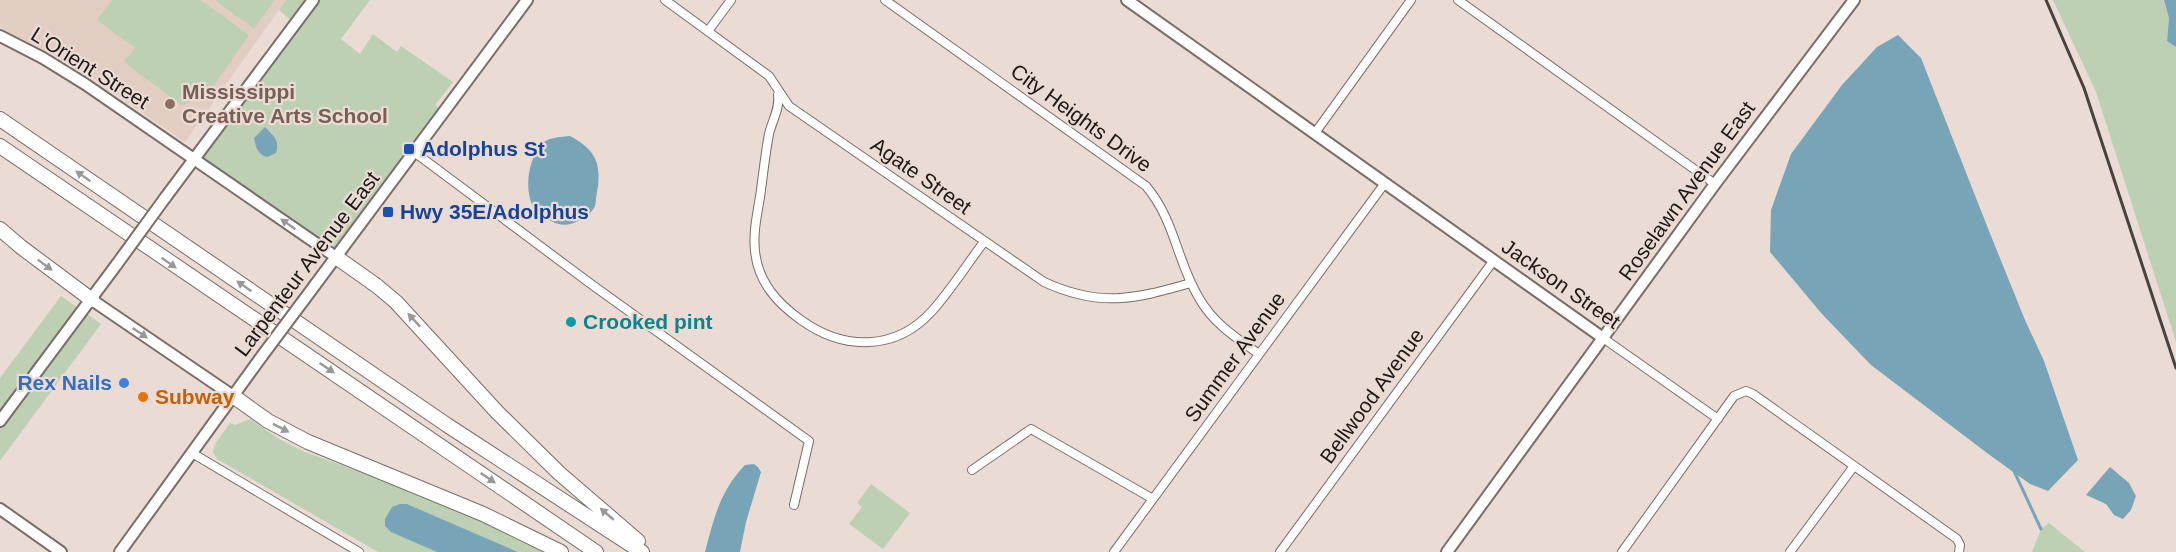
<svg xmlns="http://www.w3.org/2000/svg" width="2176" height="552" viewBox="0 0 2176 552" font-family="Arial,sans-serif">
	<rect width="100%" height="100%" fill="#eadcd4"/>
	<path fill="#e2cdc2" d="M0,0H286L185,142L73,65L0,27Z"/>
	<path fill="#bdd0b3" d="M112,0H201L249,35L205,98L198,93L190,103L181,105L124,62L135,48L97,20Z
		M215,0H274L254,29Z
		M286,0H370L341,39L360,54L373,34L397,52L401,46L453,82L435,105L444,112L336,257L195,159L295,24L279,10Z
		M2053,0H2164L2169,18L2167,41L2176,47V342L2096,92Z
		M61,296L101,324L0,461V378Z
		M250,419L279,439L305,452L376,478L413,490L552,552H518L407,504L425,546L437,552H378L217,459L213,452L215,444L230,423L235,425Z
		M871,484L910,513L883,549L849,524L862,507L857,503Z
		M2049,523L2085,552H2032L2041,529Z"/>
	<path fill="#78a4b8" d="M2164,0H2176V47L2167,41L2169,18Z
		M1898,35L1921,58L1989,231L2025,320L2044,361L2078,460L2048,491L2030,484L1987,453L1871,365L1822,314L1770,252L1771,210L1791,154L1842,85L1877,47Z
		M265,127C273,136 280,139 276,153L267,157C257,154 256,147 254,138Z
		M570,136C596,150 602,164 597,192C596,196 596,203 595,206C592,213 584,218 578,221C569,226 560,226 551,221C546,219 539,217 536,212C523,194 527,159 543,143C549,137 562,137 570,136Z
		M754,464L758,467L761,472L746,522L740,552H705C714,518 720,491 745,465Z
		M2110,467L2129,483L2136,496L2131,510L2123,519L2114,515L2106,504L2086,495Z
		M400,504H407L518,552H437L391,532L385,526V519L392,507Z"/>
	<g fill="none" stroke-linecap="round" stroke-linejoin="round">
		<path stroke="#78a4b8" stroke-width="3" d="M2014,471L2041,529"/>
		<defs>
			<path id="street" d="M665,0L769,76L789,106L1044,282C1101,308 1134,299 1191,283
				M885,0L1146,186C1176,222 1176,260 1199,298C1213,323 1236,338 1259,354
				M1458,0L1715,184
				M708,31L731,0
				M778,95C780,109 772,121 769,134C765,155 763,176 760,197C757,215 753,233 755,251C758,282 777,303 801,320C844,351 896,351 932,311C951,290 967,264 984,242
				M1315,133L1411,0
				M414,152L591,284L809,441L794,505
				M1603,338L1718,419
				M192,453L359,552
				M972,470L1031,429L1153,499
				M1114,552L1385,183
				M1280,552L1494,260
				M1622,552L1734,396L1746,391L1753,394L1957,539L1960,545L1959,552
				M1790,552L1854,466"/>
			<path id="secondary" d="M1127,0L1603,338
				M0,36L43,58L85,84L336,257
				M165,198L313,0
				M315,285L527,0
				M92,300L233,396
				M0,421L117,264
				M0,509L61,552
				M120,552L262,356
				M1447,552L1715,184L1854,0"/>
			<path id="highway" d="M0,119L447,425L642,552
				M0,146L596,552
				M0,229L21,247L92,300
				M336,257L377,286L396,302L497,412L559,473L638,541
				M233,396L268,421L308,442L483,514L561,552"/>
		</defs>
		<use href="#street" stroke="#796d67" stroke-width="10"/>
		<use href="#secondary" stroke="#796d67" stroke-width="14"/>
		<use href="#highway" stroke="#796d67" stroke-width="16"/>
		<use href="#street" stroke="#fff" stroke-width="8"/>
		<use href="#secondary" stroke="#fff" stroke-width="10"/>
		<use href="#highway" stroke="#fff" stroke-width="14"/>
		<path stroke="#48413d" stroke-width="3" d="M2046,0L2084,88L2176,368"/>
		<defs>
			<path id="secondary-bridge" d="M117,264L165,198
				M262,356L315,285"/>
		</defs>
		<use href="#secondary-bridge" stroke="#796d67" stroke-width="14" stroke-linecap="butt"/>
		<use href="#secondary-bridge" stroke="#fff" stroke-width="10"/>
	</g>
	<defs><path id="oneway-solid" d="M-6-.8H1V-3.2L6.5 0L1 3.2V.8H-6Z" transform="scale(1.5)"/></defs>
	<g fill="#9a9896">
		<use href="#oneway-solid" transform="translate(83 176) rotate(-145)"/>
		<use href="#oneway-solid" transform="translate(288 224) rotate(-145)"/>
		<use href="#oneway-solid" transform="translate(169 263) rotate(35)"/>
		<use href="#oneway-solid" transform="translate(45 265) rotate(37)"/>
		<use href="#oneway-solid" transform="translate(244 286) rotate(-145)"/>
		<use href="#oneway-solid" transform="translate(414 320) rotate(-133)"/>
		<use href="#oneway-solid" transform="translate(140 333) rotate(34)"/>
		<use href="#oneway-solid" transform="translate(327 368) rotate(34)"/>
		<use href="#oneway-solid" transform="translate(281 428) rotate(27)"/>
		<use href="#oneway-solid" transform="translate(488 478) rotate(34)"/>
		<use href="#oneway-solid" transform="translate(607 514) rotate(-139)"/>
	</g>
	<circle fill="#8d6e63" stroke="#eadcd4" stroke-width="2" cx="170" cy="104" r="6"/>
	<g fill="#1a4fb4" stroke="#eadcd4" stroke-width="2">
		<rect x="403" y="143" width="12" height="12" rx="3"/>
		<rect x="382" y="206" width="12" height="12" rx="3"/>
	</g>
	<circle fill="#0f9aa8" stroke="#eadcd4" stroke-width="2" cx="571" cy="322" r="6"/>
	<circle fill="#3f7fe0" stroke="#eadcd4" stroke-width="2" cx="124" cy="383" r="6"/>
	<circle fill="#e8710a" stroke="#eadcd4" stroke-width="2" cx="143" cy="397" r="6"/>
	<g text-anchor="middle" stroke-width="4.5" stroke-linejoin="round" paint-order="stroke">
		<g font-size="21" fill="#1e1916" stroke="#eadcd4">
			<text transform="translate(90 68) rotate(32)" y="7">L'Orient Street</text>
			<text transform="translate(1081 118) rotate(36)" y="7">City Heights Drive</text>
			<text transform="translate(921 176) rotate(35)" y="7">Agate Street</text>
			<text transform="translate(1687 191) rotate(-54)" y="7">Roselawn Avenue East</text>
			<text transform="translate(307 264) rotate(-53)" y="7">Larpenteur Avenue East</text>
			<text transform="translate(1561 284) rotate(35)" y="7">Jackson Street</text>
			<text transform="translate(1235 357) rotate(-54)" y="7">Summer Avenue</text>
			<text transform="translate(1372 396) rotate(-54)" y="7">Bellwood Avenue</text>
		</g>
		<g font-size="21" font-weight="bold" fill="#785e54" stroke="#eadcd4" text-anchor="start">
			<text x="182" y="99">Mississippi<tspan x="182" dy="24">Creative Arts School</tspan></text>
		</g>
		<g font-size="21" font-weight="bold" fill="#164399" stroke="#eadcd4" text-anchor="start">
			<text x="421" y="156">Adolphus St</text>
			<text x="400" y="219">Hwy 35E/Adolphus</text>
		</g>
		<g font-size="21" font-weight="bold" fill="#0d838f" stroke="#eadcd4" text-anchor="start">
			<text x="583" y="329">Crooked pint</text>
		</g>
		<g font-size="21" font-weight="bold" fill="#366cbe" stroke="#eadcd4" text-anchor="end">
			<text x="112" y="390">Rex Nails</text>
		</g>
		<g font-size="21" font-weight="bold" fill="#c56008" stroke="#eadcd4" text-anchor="start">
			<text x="155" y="404">Subway</text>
		</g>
	</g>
</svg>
